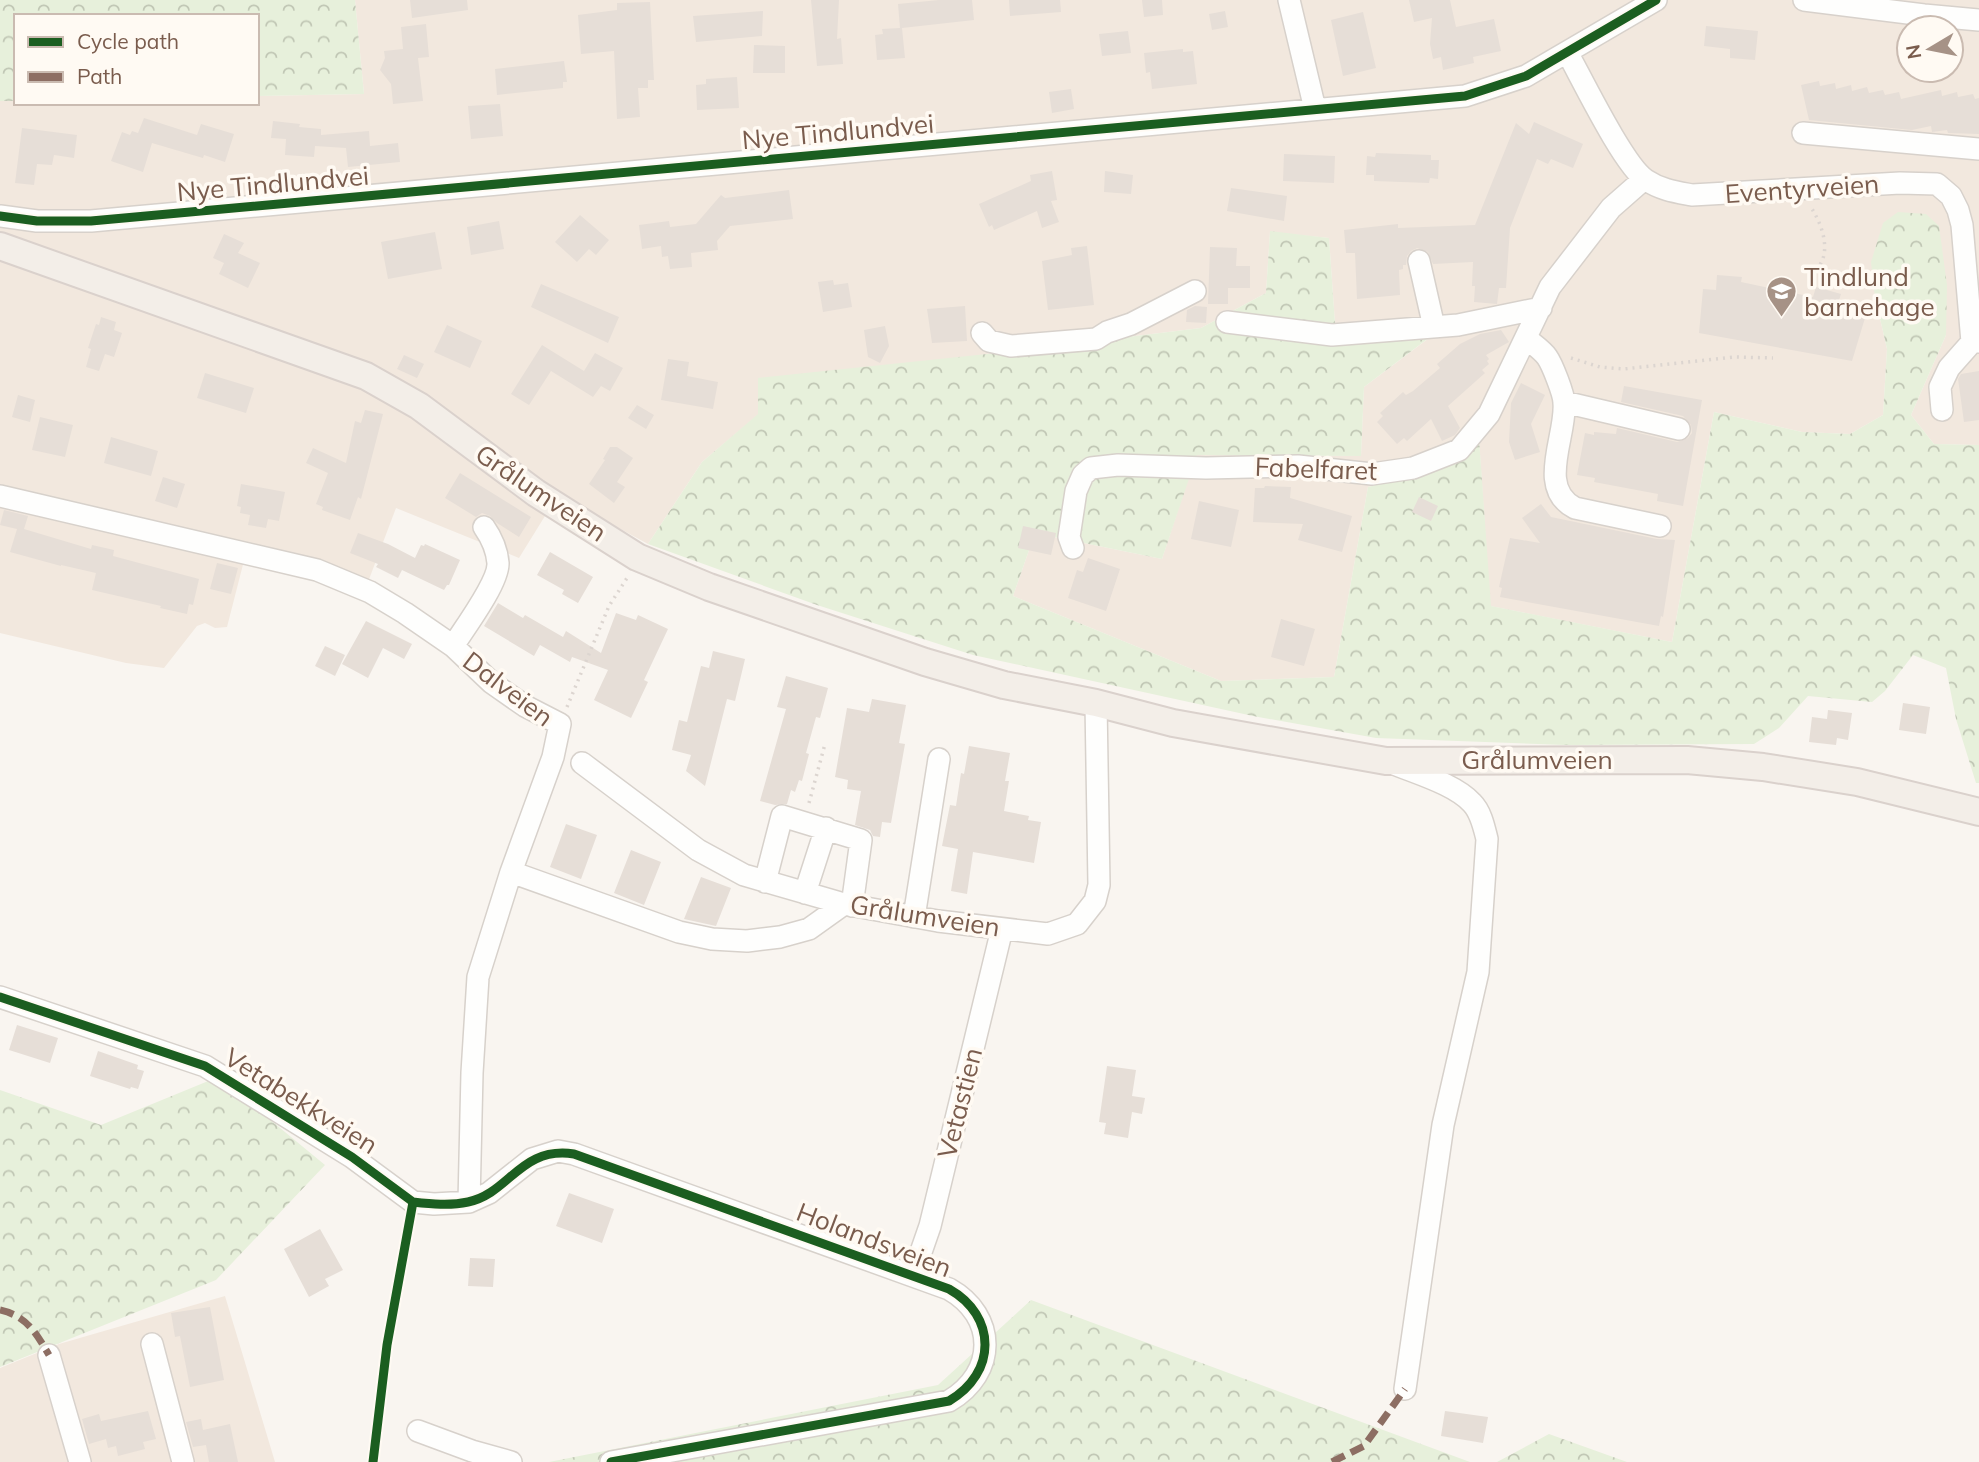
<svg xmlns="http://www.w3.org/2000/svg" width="1979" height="1462" viewBox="0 0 1979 1462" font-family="Mulish,sans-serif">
	<defs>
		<pattern id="forest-crowns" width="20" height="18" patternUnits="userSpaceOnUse" patternTransform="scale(1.75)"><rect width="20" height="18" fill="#e7f0db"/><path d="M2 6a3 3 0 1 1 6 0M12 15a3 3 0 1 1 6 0" fill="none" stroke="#c0c6b4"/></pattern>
	</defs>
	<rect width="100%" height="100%" fill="#f9f5f0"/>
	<path fill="#f2e8de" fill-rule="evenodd" d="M355,0H1979V445L1934,444L1911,415L1946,335L1875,297L1887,349L1883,415L1850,434L1802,432L1714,412L1672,642L1490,606L1479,439L1430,471L1368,487L1334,677L1221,681L1013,596L1035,533L1162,559L1196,455L1361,456L1364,387L1433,335L1335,323L1329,238L1270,232L1266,293L1201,328L987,354L759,414L702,462L648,544L558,495L519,558L396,508L368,582L293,553L248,545L227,627L215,628L205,623L197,626L164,668L126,663L0,633V101H16V103H257V96L364,94ZM1909,28H1951V70H1909Z
		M225,1296L275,1462H0V1368L59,1344Z"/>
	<path fill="url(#forest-crowns)" d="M0,0H355L364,94L257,96V16H16V101H0Z
		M1898,212L1926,214L1939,226L1947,285L1946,335L1911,415L1934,444L1979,445V783H1976L1956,719L1946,668L1913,655L1885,691L1872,702L1808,696L1779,728L1754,744L1565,745L1376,738L1253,716L973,655L817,605L648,544L702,462L758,414V378L987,354L1201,328L1266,293L1270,231L1329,238L1335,323L1434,334L1364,387L1361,456L1197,455L1162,559L1035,533L1013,596L1221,681L1334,677L1368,487L1430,471L1479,438L1491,606L1672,642L1714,412L1802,432L1850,434L1883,415L1887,349L1875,297L1871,262L1883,223Z
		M218,1077L325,1165L216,1280L0,1367V1090L101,1125Z
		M1031,1300L1470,1462H549L938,1385Z
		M1549,1434L1627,1462H1497Z"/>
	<path fill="#e6ded7" d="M410,0H467L468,10L412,18Z
		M811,0H839L837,39L841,38L843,64L817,66Z
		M939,0H972L974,20L902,28L905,58L877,60L875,35L883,34L882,29L900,28L898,4Z
		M1009,0H1060L1061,12L1010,16Z
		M1142,0H1162L1163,15L1144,17Z
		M1409,0H1450L1456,27L1494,19L1501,51L1473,57L1474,63L1443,70L1441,57L1433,59L1430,44L1432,18L1414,22Z
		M650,2L654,80H648V88H638L640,117L617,119L614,51L581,54L578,15L617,10V3Z
		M763,11L762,36L696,42L693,16Z
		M1225,11L1228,27L1212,30L1209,14Z
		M1363,12L1376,68L1343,76L1331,20Z
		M426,24L429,57L418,58L423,101L393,104L391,84L380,70L385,58L384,51L403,49L401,27Z
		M1706,26L1758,31L1755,60L1730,58V49L1704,46Z
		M1128,31L1131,53L1102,56L1099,34Z
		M754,45L785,46V73H753Z
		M1183,49V52L1193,51L1197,84L1152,89L1150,72L1146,73L1144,53Z
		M564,61L567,82H563V88L497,95L495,69Z
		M737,77L739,108L697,110L696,85L706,84V79Z
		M1819,81L1820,86L1835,83L1836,89L1851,85L1852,91L1867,87L1869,93L1883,90L1885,95L1899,92L1901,99L1941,90L1942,96L1957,92L1958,97L1973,94L1975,99L1979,98V134L1948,133L1947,130L1932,132L1931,126L1912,130L1809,120L1801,85Z
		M1071,89L1074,109L1052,113L1049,92Z
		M500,104L503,136L471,139L468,106Z
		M144,118L197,135L201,124L234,134L225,162L204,155L203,158L152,143L143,172L111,161L122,132L130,135L132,131L138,133Z
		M273,121L300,124L299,127L321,129V135L369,131L370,146L398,143L400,162L348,167L346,148L315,146L314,157L285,155L286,139L271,138Z
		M1534,122L1583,144L1573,168L1551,159L1548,164L1537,159L1510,228L1506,288H1499L1497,304L1474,302L1475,286H1472L1473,262L1433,264L1428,252L1417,248L1411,251L1407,256L1406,265H1403V269L1399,270L1400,295L1357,299L1355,253H1346L1344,230L1398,224V228L1475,225L1516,123L1529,134Z
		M22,128L77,135L74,158L54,155L52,165L37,164L34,185L15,183Z
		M1376,153L1431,155V160H1439L1438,179L1430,178L1429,183L1374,181V175H1366L1367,156L1375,157Z
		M1284,154L1335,156L1334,183L1283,181Z
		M1052,171L1057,200L1051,201L1059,222L1042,228L1037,211L994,230L992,225L989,227L979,204L1031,181L1030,175Z
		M1105,171L1133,175L1131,194L1104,192Z
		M1231,188L1287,196L1284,221L1227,211Z
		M789,190L793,219L730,226L717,241L718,250L691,253L692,267L670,269L668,256L662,257L661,246L642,249L639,225L669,221L670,227L696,224L721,195L725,198Z
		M580,215L609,240L596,255L589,249L577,262L555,242Z
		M499,221L504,249L471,255L467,227Z
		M435,232L442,269L388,279L381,242Z
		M224,234L244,243L238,253L260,263L248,288L219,274L224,263L213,258Z
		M1087,246L1094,305L1048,310L1042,261L1072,255L1071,248Z
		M1210,247L1237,248L1236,266H1250V288H1228V304H1208Z
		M1717,275L1742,277L1741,282L1813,297L1816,287L1841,294L1836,309L1865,318L1852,361L1699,333L1703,289L1716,290Z
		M833,280L834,285L848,283L852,307L823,312L818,282Z
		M541,284L619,317L608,343L531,307Z
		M965,306L967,341L932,343L927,309Z
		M1195,306L1207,307L1206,323L1186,322L1187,310Z
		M101,317L116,322L114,330L122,333L114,357L105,354L99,371L86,367L91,349L88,348L96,324L99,325Z
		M447,325L482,341L470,368L434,352Z
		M885,326L889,346L880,363L868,357L864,330Z
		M1501,330L1509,342L1486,355L1489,359L1487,361L1489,364L1482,370L1485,373L1448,406L1460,428L1455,435L1442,441L1431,419L1407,441L1404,438L1397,444L1377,422L1383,416L1380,413L1403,392L1406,395L1413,391L1440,368L1437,364L1460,344L1480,334Z
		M542,345L584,371L595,353L623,368L610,391L601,386L593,397L551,371L529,405L511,394Z
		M404,355L424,364L417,378L397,369Z
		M668,359L689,362L687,376L718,382L713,409L661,400Z
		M1979,371V420L1964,422L1958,379L1961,374Z
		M205,373L254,388L246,413L197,398Z
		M1521,383L1545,395L1531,424L1540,452L1515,460L1509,442L1511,403Z
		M1624,386L1702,400L1683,506L1657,501L1658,494L1594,482L1595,478L1577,475L1585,433L1594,435V432L1616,434L1617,428L1677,442L1688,438L1692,433L1691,425L1683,416L1621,402Z
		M18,395L35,400L30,422L12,417Z
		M637,405L654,415L646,429L628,418Z
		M365,410L383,414L361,499L358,497L350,520L322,510L323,507L316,504L328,473L306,463L313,448L346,463L355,421L361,423Z
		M40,417L73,425L65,457L32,450Z
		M111,437L158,451L151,476L104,463Z
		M610,447H617L633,458L617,482L625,487L614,503L589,484L605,460L603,459Z
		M460,473L531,517L519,537L497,523L490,516L482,513L476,517L445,498Z
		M163,477L185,484L177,508L155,501Z
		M241,484L285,492L279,521L268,519L266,528L248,525L250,515L240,513L241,507L237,506Z
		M1265,486L1291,487L1290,498L1352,516L1342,552L1298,540L1303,524L1253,522L1255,488H1264Z
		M1419,497L1438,506L1431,521L1412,512Z
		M1199,501L1239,510L1231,547L1191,539Z
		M1541,504L1551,517L1657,539L1675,540L1663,617L1661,616L1659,626L1500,597L1502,588L1499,587L1510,538L1540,543L1522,518Z
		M4,510L28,516L24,529L91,549L92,545L114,550L113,556L199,579L193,605L189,604L187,614L160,608L161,606L92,590L96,573L61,565V566L10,552L17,529L0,525Z
		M1023,526L1056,533L1051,555L1018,548Z
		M358,533L388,544L415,558L421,545L424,546L425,544L460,560L449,585H447L444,590L402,570L398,578L376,567L378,564L350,553Z
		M550,552L593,577L578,603L562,594L564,590L537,575Z
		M1088,558L1120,569L1106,611L1068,598L1077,570L1083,572Z
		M217,563L238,568L231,594L210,589Z
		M498,603L523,618L525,615L563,637L566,631L601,653L616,613L636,620L638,615L668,629L644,680L648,682L631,718L594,700L608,670L572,657L570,662L540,645L534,656L484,626Z
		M1281,619L1315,629L1304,666L1271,657Z
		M366,621L412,644L404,659L383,648L368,678L342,664Z
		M325,646L345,655L335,676L315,666Z
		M713,651L745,659L735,701L727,699L705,786L686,771L691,755L672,750L679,720L687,722L701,666L709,668Z
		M786,676L828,688L820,718L816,717L806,753L809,754L802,781L799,780L795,792L791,790L787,804L775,805L760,801L786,709L777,707Z
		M872,699L906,705L899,743L905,744L891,823L882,822L880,837L873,836L870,830L855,825L861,791L847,789L848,780L835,777L847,708L869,712Z
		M1903,703L1930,707L1926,734L1899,730Z
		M1828,710L1852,713L1848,740L1837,738L1836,745L1809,742L1812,717L1827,719Z
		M969,746L1010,753L1005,781H1009L1004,811L1029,816L1028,820L1041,822L1034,863L973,852L967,894L951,891L958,849L942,846L950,805L956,806L961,773L964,774Z
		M566,824L597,835L581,879L550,867Z
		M631,850L661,862L644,905L614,893Z
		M701,877L731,888L716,926L684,919Z
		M17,1025L58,1038L50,1063L9,1050Z
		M98,1051L138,1065L137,1069L144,1071L138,1089L131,1087L130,1089L90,1076Z
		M1107,1066L1136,1070L1132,1096L1145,1098L1142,1114L1132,1112L1128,1138L1104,1134L1106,1123L1099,1122Z
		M569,1193L614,1209L602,1243L556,1226Z
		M320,1229L343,1270L325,1279L329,1286L309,1297L284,1249Z
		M470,1258L495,1259L493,1287L468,1286Z
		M210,1307L224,1380L190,1387L180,1336L175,1337L171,1313Z
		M148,1411L156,1439L143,1442L145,1449L118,1456L116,1446L108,1448L106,1439L89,1444L82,1419L99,1414L101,1421Z
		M1445,1411L1488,1417L1483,1443L1441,1436Z
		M201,1419L203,1430L230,1424L238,1462H209L206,1445L193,1447L186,1422Z"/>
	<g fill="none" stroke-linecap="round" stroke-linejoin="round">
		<defs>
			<path id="minor" d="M1289,0L1315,109
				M1804,0L1924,15L1979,20
				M1567,52C1582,79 1624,166 1646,180C1661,190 1676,192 1692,195L1900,183L1937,184L1951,196L1958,210L1962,225L1972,342H1979
				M1803,133L1979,149
				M0,216L37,221H91L1465,96L1526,76L1656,0
				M1419,261L1434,327
				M1227,322L1332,335L1458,325L1541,308
				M982,333L989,341L1011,346L1096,339L1107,332L1131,324L1195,291
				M1527,339C1534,345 1542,350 1547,357C1552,364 1564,394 1564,403C1567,435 1536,488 1575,508L1660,526
				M1564,402L1679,429
				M1942,410L1940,387L1949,368L1972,342
				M0,496L317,570L370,592L405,613L453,646L492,683L525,706L560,724L553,757L511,872L478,977L472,1073L469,1202
				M1073,548L1069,537L1076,491L1083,475L1091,468L1118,465L1206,468L1298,466L1372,474L1413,468L1459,450L1489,414L1550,287L1611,208L1644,179
				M453,646C464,629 499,582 498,563C497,550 491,537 484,527
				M582,763L698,850L744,875L844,904L938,921L1048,934L1077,924L1095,901L1099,885L1096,703
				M1392,763C1415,773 1455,784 1472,803C1481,812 1484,827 1487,839L1478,972L1443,1125L1405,1389
				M511,872L679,932L712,939L747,941L780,937L809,929L844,904
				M765,882L782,816L861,840L852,906
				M805,893L826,828
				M914,917L939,759
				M0,997L205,1066L352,1157L413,1202L434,1204L469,1202L489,1193L532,1159L558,1151L574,1154L949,1289C997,1316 997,1373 949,1401L611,1462
				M913,1275L930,1226L1002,929
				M152,1344L183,1462
				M49,1355L80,1462
				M418,1431L472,1451L511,1462"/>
			<path id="major" d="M0,246L366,376L419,406L536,493L637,557L709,587L925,662L1004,685L1096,703L1173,723L1386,761L1687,760L1763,767L1857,782L1979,812"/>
		</defs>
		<use href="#minor" stroke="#d7d1cb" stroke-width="24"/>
		<use href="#major" stroke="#dad1cc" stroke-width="30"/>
		<path stroke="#dcd5d0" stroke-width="3.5" stroke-dasharray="2 5" stroke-linecap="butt" d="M1810,274C1813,271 1820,266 1822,261C1829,245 1821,223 1812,209
			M1571,358L1600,367L1624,369L1735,357L1773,358
			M567,707L609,606L627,578
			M809,803L825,744"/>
		<use href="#minor" stroke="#fefefd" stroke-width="21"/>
		<use href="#major" stroke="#f3eee8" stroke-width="26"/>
		<path stroke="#8d6e63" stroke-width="7" stroke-dasharray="14 7" stroke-linecap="butt" d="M0,1310C27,1316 36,1333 49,1355
			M1332,1462L1364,1446L1405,1389"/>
		<defs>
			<path id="cycleway" d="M0,216L37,221H91L1465,96L1526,76L1656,0
				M0,997L205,1066L352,1157L413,1202
				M413,1202C431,1204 450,1206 468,1202C510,1193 520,1146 574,1154L949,1289C997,1316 997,1373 949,1401L611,1462
				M373,1462L387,1345L413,1202"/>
		</defs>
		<use href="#cycleway" stroke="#fffaf3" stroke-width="13"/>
		<use href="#cycleway" stroke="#1b5e20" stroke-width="9"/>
	</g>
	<defs>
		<symbol id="school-pin" viewBox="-11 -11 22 30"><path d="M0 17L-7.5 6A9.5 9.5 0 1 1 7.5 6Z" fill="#a69286" stroke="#fffaf3"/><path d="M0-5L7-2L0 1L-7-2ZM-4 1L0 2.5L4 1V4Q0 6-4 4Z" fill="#fff"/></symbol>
	</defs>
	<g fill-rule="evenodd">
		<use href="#school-pin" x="1764" y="274" width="35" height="47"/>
	</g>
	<g text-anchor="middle" stroke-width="7" stroke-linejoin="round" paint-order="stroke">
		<g font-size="26" fill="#7a5c4d" stroke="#fffaf3">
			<text transform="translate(838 132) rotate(-5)" y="9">Nye Tindlundvei</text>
			<text transform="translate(273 184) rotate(-5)" y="9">Nye Tindlundvei</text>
			<text transform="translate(1802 189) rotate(-4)" y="9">Eventyrveien</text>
			<text transform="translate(1316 469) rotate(2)" y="9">Fabelfaret</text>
			<text transform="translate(541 493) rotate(34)" y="9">Grålumveien</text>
			<text transform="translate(508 689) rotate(37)" y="9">Dalveien</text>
			<text x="1537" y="769">Grålumveien</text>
			<text transform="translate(925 916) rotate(9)" y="9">Grålumveien</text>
			<text transform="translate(301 1101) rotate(32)" y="9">Vetabekkveien</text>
			<text transform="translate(960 1103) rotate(-76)" y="9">Vetastien</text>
			<text transform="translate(874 1240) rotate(21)" y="9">Holandsveien</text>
		</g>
		<g font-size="26" fill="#7a5c4d" stroke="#fffaf3" text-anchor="start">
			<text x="1804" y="286">Tindlund<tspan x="1804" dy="30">barnehage</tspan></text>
		</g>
	</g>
	<rect x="14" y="14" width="245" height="91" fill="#fffaf3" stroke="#cabbb1" stroke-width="2"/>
	<rect x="28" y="37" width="35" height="10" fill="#1b5e20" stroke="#cabbb1" stroke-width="2"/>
	<text x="77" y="49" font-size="21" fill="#7a5c4d">Cycle path</text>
	<rect x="28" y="72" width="35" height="10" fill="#8d6e63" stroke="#cabbb1" stroke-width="2"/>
	<text x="77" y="84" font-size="21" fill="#7a5c4d">Path</text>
	<g transform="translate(1930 49) rotate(260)"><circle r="33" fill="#fffaf3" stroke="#cabbb1" stroke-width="2"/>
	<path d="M0-5L12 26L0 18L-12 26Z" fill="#a69286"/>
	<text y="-10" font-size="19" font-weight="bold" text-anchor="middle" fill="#7a5c4d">N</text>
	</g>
</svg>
